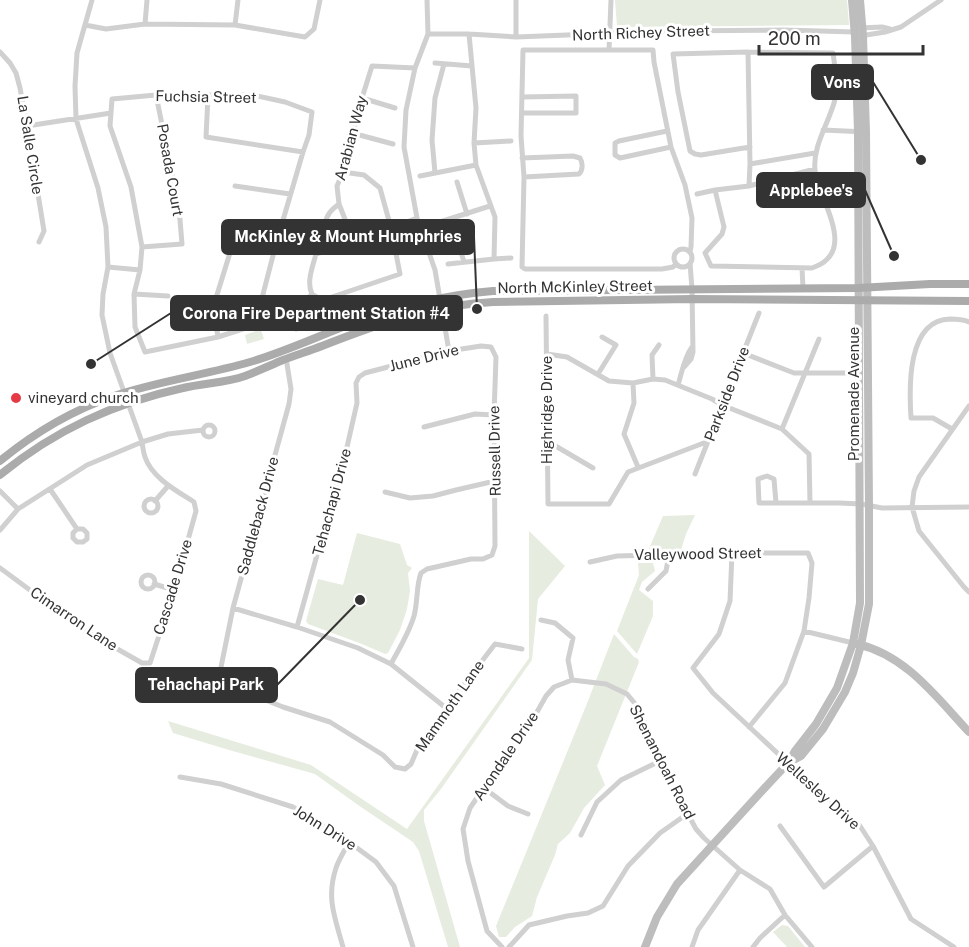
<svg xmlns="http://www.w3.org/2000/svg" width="969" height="947" viewBox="0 0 969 947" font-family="'Public Sans',sans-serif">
	<rect width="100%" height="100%" fill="#fff"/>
	<path fill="#e6ecdf" d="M615,0H847L849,25L621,27L617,26Z
		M260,327L264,339L247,344L245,335L256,331Z
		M695,515L686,534L681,550L648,551L663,516Z
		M529,531L565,566L538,599L532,660L441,789L424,810V821L460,947H448L419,851L413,842L358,805L315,774L229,750L173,733L168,721L311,765L407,829L529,658Z
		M357,533L400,544L407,565L412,568L408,573L410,591L407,609L400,630L388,653L385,654L362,644L308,624L306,621L318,579L343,585Z
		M638,563H653L655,571L642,582L639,590L653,601V616L637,654L617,631L639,575Z
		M614,634L634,657L638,659L639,662L597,766L605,785L584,808L570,833L558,844L555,855L537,897L532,916L515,927L506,937H499L496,926L586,706Z
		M782,925L788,926L805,947H787L773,932Z"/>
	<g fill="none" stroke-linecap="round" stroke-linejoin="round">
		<path stroke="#d0d0d0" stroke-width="5" d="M427,0L428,34L415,68L406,110L404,147L417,218L435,270L449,351
			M516,0V37
			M145,24L147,0
			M85,25L106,29L145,24L235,25L305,37L314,29L320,0
			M235,25L238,0
			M860,28L882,27L890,29
			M428,34H469L516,37L669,31L784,30L855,32
			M860,36L885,32L901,27L941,0
			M609,50L611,0
			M0,52L10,63L16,73L20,88L27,126L44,231L39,242
			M748,52L750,164L749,186
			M435,63L472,66
			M156,95H253L285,102L312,112L309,135L303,152L276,244L255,325L218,337L145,352L135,327L134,294L140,270L142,247L131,187L110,126L112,99Z
			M208,96L206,137L303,152
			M362,98L395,108
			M522,113H576V96L522,97
			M27,126L111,113
			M823,130L866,132
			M667,131L619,141L615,143V155L620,158L671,147
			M352,133L393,144
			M474,143L511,141
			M522,158L573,156L580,158C583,163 583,170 579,174L524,177
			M750,164L815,153
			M435,173L432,140L435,98L444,64
			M420,176L476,165
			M457,182L467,214
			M235,186L290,194
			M715,190L724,227L722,234L705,253L711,266L812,268C860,252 818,200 815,170C813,152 822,134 829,117C831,111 834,105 835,99C838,84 835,68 833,53L748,52L673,54L678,92L690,151L695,154L701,155L750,147
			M794,192L818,185
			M697,194L715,190L749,186L815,169
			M451,219L464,262
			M325,224C327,214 331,210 339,204
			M391,228L417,218
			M421,228L490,206
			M142,247L182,244L179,208L156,95
			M674 258a9 9 0 1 1 18 0a9 9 0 1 1-18 0Z
			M494,259L511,258
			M448,264L494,259L495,217L476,165L474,143L476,108L469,34
			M676,264L673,267L662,269H525L522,267L524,177L521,136L523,50H653L654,62L671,147L685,185L692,218L691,247L690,252
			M108,267L140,270
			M802,268L803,288
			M134,294L168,296
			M312,294C306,282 313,266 316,254L354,242L339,204L337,186L343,172L362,98L372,66L415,68
			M312,294L320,299H326L400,274L391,228L380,188L364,175L343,172
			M546,316L548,504H609L628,472L709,441
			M296,329L304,302L312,294
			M218,337L215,318L216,298L233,243L276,244
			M743,353L794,373H849
			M547,354L567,357L609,381L633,383L653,379L665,380L712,399L722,405L782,429L809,454L810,503
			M286,358L291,389L289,404L233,608L220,672L221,682L228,686L251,694L283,707L330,722L383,755L395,767L405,769L411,764L417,750L446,708L495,644L522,649
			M684,367L691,359L693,352L692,289L690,263
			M598,374L616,345L602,337
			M653,379L652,355L659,345
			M633,383L634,403L624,434L638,467
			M678,385C682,372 684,358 692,347
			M969,406L919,477L914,491L912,507L919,531L964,587L969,592
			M203 431a6 6 0 1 1 12 0a6 6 0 1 1-12 0Z
			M424,427L475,414L494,415
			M782,429L819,339
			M952,429L933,418H911C909,387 907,320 950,319C957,319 963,319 969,322
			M547,441L593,468
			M695,474L759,313
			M50,489L77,529H83L87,533V539L83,542H77L73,538V533L77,529
			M0,491L18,509
			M385,492L410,498L433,496L456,490L495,481
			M144 506a7 7 0 1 1 14 0a7 7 0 1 1-14 0Z
			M155,501L168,486
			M776,503L774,479L767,476L758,479L759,503H839L861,504L882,508L969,507
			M0,530L18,509L87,465L142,442L168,434L203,430
			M732,553L730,601L719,634L693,668L713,693L788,763L860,826L873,846L911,919L954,947
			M590,562L617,556L732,553H808L812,563L809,598L804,631L785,683L749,727
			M0,568L84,630L142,663H150L174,590L196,511L194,502C177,491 152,478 145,457C143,452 143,447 142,442L110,353L102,315L103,294L108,267L106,227L98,188L76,119L75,86L77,53L92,0
			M141 582a7 7 0 1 1 14 0a7 7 0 1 1-14 0Z
			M154,584L174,590
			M648,589L666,571L669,555
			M233,608L297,627L358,648L391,664L446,708
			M541,620L555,623L573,638L568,660L572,680
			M297,627L347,447L357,403L356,383L359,377L365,373L449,351L481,346L491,347L496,357L494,415L495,546L492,555L483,559H471L427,569L421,573C416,586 418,601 414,616C409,633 399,649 391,664
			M804,631L853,643
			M572,680L606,684L627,694L637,706L662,760L676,792L696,829L704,838L740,870L770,889L785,915L812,947
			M180,777L221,784L293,807L349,842L376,862L394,886L413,947
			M484,788L508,806L528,814
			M780,826L824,887L873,846
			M581,835L597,802L621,780L662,760
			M343,947C335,918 326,898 336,868C339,859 345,850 349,842
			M502,947L487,931L468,861L463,829L470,808L506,755L528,728L546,696L554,687L572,680
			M509,947L529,925L567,916L588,913L603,906L628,866L660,833L687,814
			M692,947L698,930L740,870
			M753,947L760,938L785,915"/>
		<path stroke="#bdbdbd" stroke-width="8" d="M857,644C906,655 936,697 969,732
			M789,762L795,751L816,724L837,688L853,643L860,603L858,132L855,37L852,0
			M645,947L657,917L677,884L760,793L788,763L801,756L823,729L845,692L853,673L861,645L869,604V506L866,132L863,36L860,0"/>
		<path stroke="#ababab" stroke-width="8" d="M0,461C34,433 73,410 114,396C158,381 205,375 250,362C284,352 316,337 348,325C395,307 443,295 493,291L858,288L930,284H969
			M0,475C55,430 114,403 183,388C203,383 226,383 245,376C258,371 271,365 283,360C296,355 309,351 322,346C378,324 431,305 493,302L692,299L969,301"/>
	</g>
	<circle fill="#e63946" stroke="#fff" stroke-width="2" cx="16" cy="398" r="6"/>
	<g text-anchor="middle" stroke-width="6" stroke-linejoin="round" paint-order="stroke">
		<g font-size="15" fill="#333" stroke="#fff">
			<text transform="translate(641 33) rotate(-2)" y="5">North Richey Street</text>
			<text transform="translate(206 97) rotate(1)" y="5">Fuchsia Street</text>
			<text transform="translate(351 138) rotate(-75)" y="5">Arabian Way</text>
			<text transform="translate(30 145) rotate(81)" y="5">La Salle Circle</text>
			<text transform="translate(170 170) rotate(80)" y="5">Posada Court</text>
			<text transform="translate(575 287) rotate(-1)" y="5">North McKinley Street</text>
			<text transform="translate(424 358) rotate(-14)" y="5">June Drive</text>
			<text transform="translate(727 394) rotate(-69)" y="5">Parkside Drive</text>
			<text transform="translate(854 394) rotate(-90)" y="5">Promenade Avenue</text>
			<text transform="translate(547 410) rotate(-90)" y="5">Highridge Drive</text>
			<text transform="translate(495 451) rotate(-91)" y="5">Russell Drive</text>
			<text transform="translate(332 502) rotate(-75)" y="5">Tehachapi Drive</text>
			<text transform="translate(258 516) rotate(-75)" y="5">Saddleback Drive</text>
			<text transform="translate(698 554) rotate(-1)" y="5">Valleywood Street</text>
			<text transform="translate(173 587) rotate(-73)" y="5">Cascade Drive</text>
			<text transform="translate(74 619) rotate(34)" y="5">Cimarron Lane</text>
			<text transform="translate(450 706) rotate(-55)" y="5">Mammoth Lane</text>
			<text transform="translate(506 756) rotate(-56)" y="5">Avondale Drive</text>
			<text transform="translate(662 762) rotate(63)" y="5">Shenandoah Road</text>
			<text transform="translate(818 791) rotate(42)" y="5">Wellesley Drive</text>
			<text transform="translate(325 828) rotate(32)" y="5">John Drive</text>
		</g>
		<g font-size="15" fill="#333" stroke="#fff" text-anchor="start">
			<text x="28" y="403">vineyard church</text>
		</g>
	</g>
	<path fill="none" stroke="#333" stroke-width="2" d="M921 160L873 82M894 256L865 190M477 309L474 237M91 364L171 313M360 600L277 685"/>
	<g fill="#333" stroke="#fff" stroke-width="2">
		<circle cx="921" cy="160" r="6"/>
		<circle cx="894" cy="256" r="6"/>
		<circle cx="477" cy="309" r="6"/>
		<circle cx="91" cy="364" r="6"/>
		<circle cx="360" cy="600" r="6"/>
	</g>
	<g fill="#333" stroke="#333" stroke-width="2">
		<rect x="812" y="65" width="61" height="34" rx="6"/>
		<rect x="757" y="173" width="108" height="34" rx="6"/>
		<rect x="222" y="220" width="252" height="34" rx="6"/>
		<rect x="171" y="296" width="291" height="34" rx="6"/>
		<rect x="136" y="668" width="141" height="34" rx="6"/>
	</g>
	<g font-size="16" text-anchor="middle" font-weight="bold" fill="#fff">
		<text x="842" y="88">Vons</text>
		<text x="811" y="196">Applebee's</text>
		<text x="348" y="242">McKinley &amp; Mount Humphries</text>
		<text x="316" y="319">Corona Fire Department Station #4</text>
		<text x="206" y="690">Tehachapi Park</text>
	</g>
	<path d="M759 45v9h164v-9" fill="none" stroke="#333333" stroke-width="3"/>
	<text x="768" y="45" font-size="18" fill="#333333" stroke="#ffffff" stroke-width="4.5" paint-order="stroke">200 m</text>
</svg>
